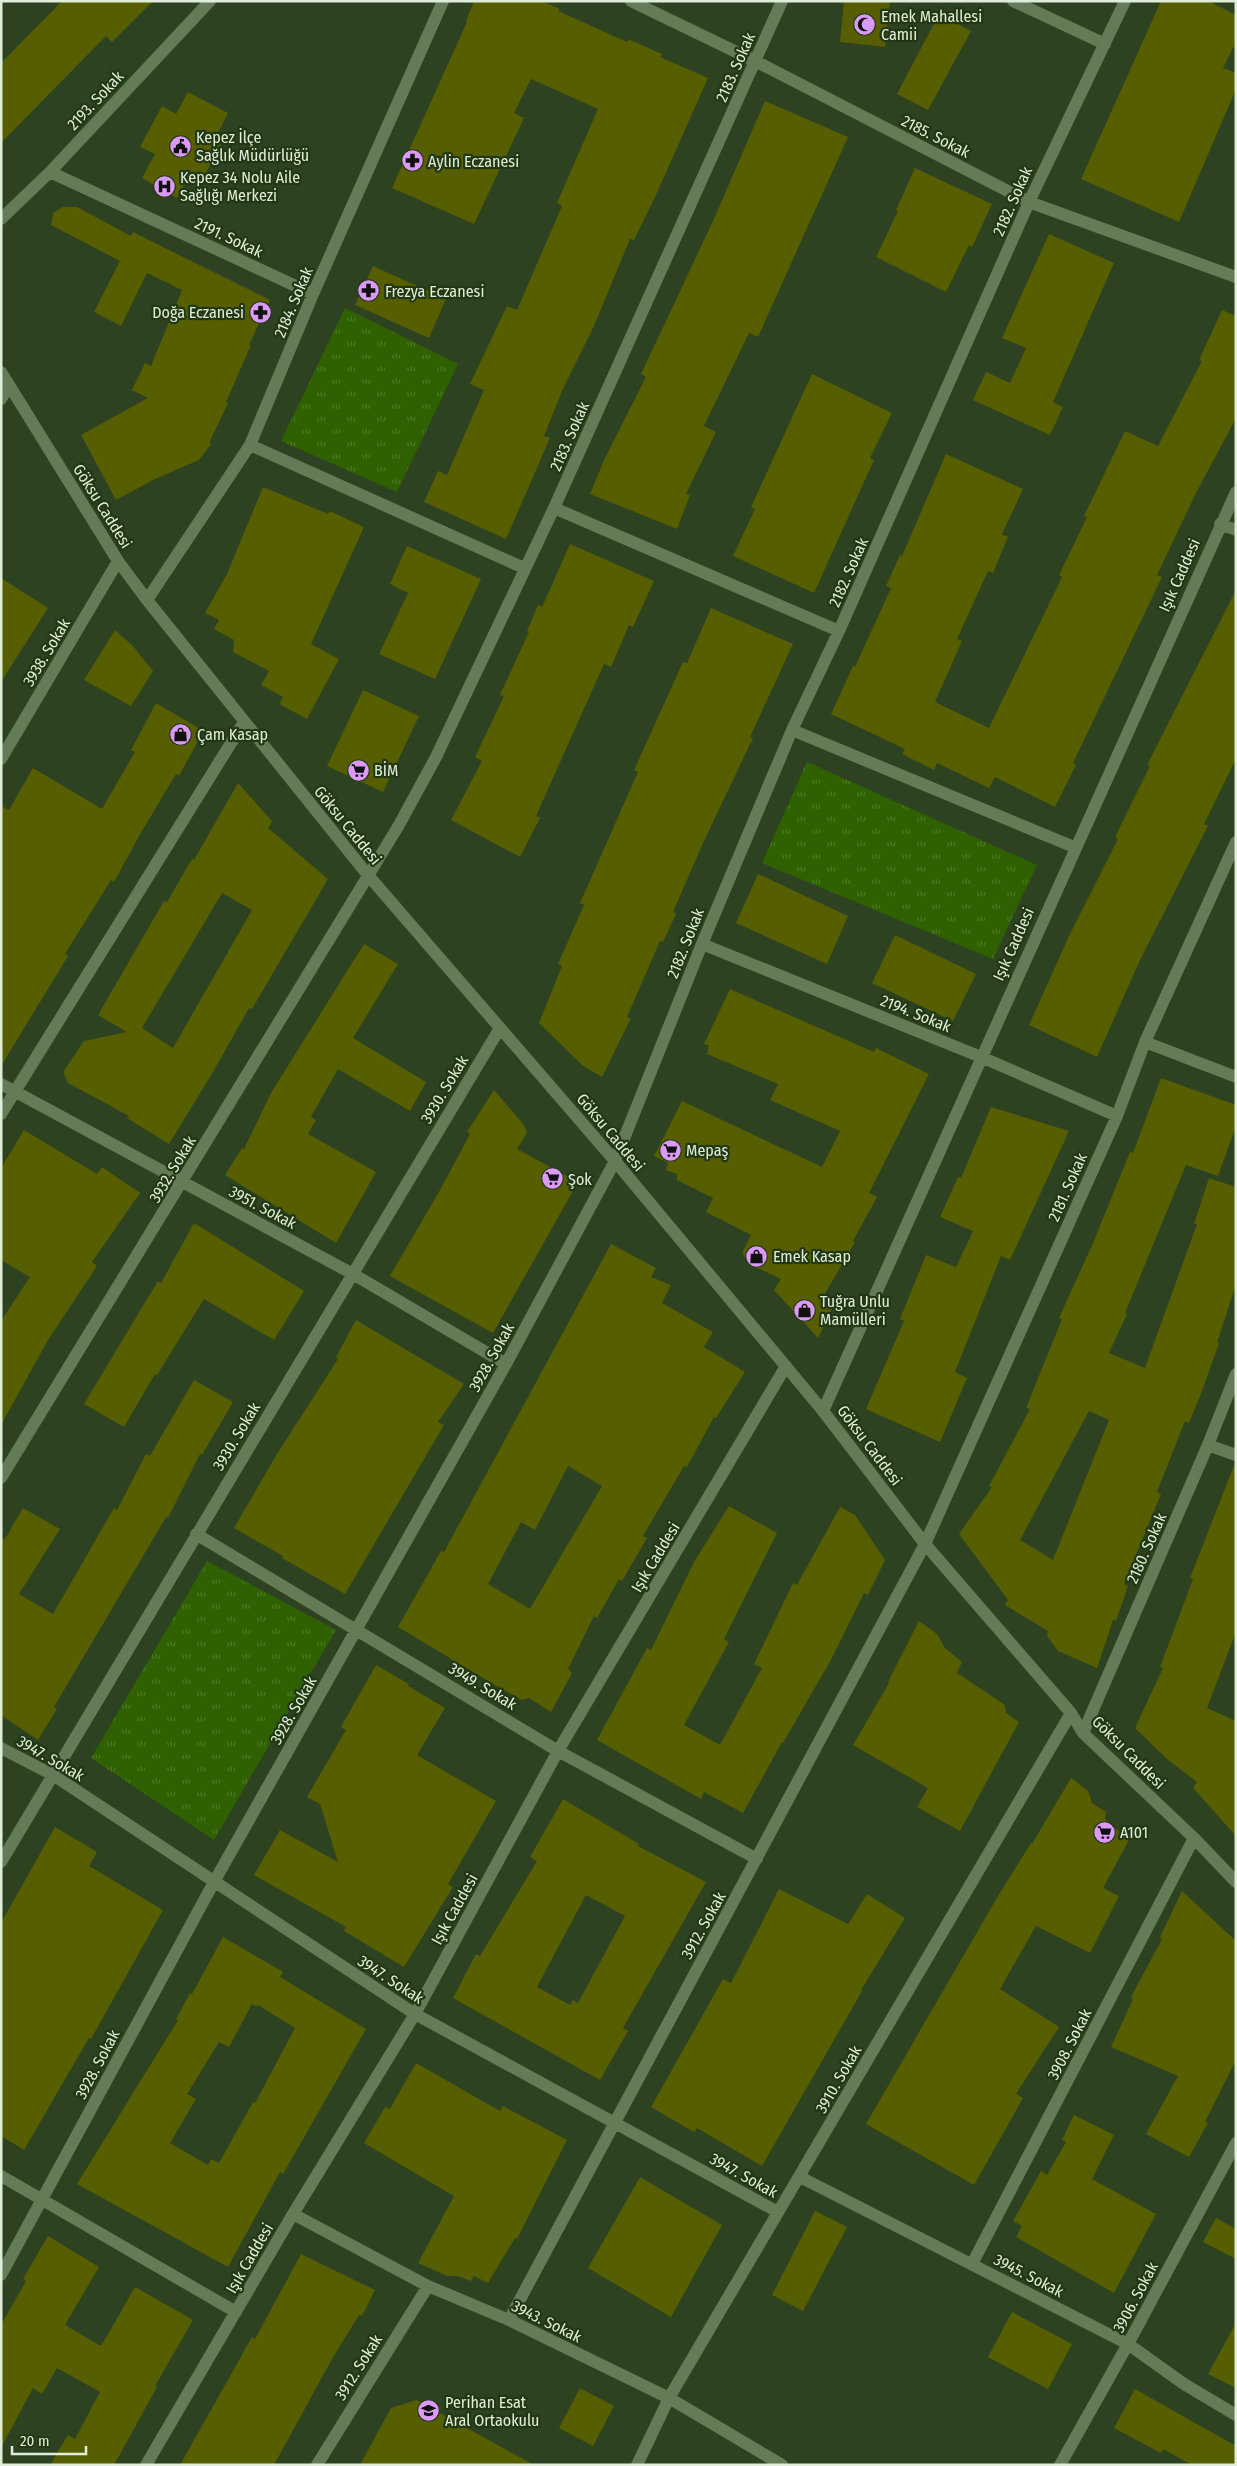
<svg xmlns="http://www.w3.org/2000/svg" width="1237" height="2466" viewBox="0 0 1237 2466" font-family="'Fira Sans Condensed',sans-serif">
	<defs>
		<pattern id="park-tufts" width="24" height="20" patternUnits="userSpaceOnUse" patternTransform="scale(1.25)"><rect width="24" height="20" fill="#2f6100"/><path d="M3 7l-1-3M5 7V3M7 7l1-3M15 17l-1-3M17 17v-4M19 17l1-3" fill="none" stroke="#4d7825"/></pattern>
	</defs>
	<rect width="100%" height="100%" fill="#2c4220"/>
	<path fill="url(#park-tufts)" d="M345,308L458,364L397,492L281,441Z
		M807,762L1037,865L993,959L762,863Z
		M207,1561L336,1630L214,1840L91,1758Z"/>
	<path fill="#575e00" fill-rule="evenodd" d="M62,1H153L112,42L106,36L1,143V63Z
		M474,1H542L560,9L558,11L627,42L628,39L662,54L660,57L708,78L656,195L634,240L630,239L594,326L562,391L544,436L550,438L506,539L424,502L438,471L447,475L484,390L470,384L507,306L517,310L562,206L557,203L598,109L531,79L514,113L524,118L474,224L392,188L467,22L466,21Z
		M844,1H890L885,47L840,42Z
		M1161,1H1208L1236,15V42L1223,68L1236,73V89L1179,222L1081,179Z
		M939,14L971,31L928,110L897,94Z
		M188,92L228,113L214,141L221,145L202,180L190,174L177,198L142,178L155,154L140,147L162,106L176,114Z
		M765,101L848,137L758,337L749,333L704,426L716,432L686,494L690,495L677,529L590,494L604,460L646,377L641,374L713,221Z
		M915,168L992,204L972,247L969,245L946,292L876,257L898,211L896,210Z
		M63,207H77L131,236L133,232L270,300L249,345H251L226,402L228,403L209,443L211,444L199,460L155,479L116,500L81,435L148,398L132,390L145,363L151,366L182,290L147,273L121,326L94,312L120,261L51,225L53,213Z
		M1049,234L1114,263L1053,402L1063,407L1050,435L973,400L986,372L1010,383L1026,348L1002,338Z
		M373,266L446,299L429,338L355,305Z
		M1222,310L1236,316V418L1196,493L1157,575L1162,577L1073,763L1076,765L1055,807L995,777L989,788L937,763L934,770L902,754L905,749L831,714L853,666L855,667L891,588L886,586L900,555L902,556L946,454L1023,489L1002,534L1008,537L993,573L988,571L957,639L962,641L935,702L989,728L1062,577L1059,575L1087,517L1084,516L1125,431L1158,446L1202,361L1199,360Z
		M812,374L892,413L870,458L874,460L814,593L733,556L755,509L751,507Z
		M263,487L328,514L330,511L364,527L311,644L339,659L307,719L279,704L283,697L261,685L269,671L233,652L234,640L214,629L219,620L205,613L227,574Z
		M570,544L654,581L633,627L629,625L611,667L604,664L536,816L540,818L520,857L451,820L482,761L475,757L504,696L500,695L529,632L527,631L538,605L542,607Z
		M407,546L481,579L435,679L379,654L408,593L390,584Z
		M1,578L48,608L1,682Z
		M1236,590V759L1204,824L1208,826L1140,960L1097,1057L1029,1025L1069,936L1118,839L1115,837L1150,766L1147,765Z
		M711,608L793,644L750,737L753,738L704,841L673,912L676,914L663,942L660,941L627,1017L631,1018L602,1077L582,1065L539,1023L562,966L558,964L584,905L580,903L638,772L634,770L683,662L687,663Z
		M115,630L133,646L153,671L131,706L84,680Z
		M363,690L419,716L383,792L327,766Z
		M156,703L202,730L198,741L179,776L176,774L139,836L114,882L111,880L65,954L68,956L1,1066V806L9,810L33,768L102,809L135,752L131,750Z
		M238,783L272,821L268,828L328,879L252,1009L249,1008L213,1072L169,1144L127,1118L129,1116L68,1083L63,1072L84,1041L127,1032L98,1015L164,901L167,902L192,859L194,860ZM222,893L252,910L173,1048L142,1028Z
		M758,874L848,916L827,964L736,923Z
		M895,935L976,974L953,1021L872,983Z
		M364,944L398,964L353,1038L426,1082L410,1111L338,1069L311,1117L316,1120L308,1134L376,1172L336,1243L225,1175L242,1148L244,1149L271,1093Z
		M730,989L874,1052L876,1048L929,1074L869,1193L877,1197L853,1241L855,1242L824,1295L836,1301L818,1338L774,1290L781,1279L751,1265L742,1253L751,1235L706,1212L713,1198L677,1180V1174L666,1170L668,1163L654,1156L682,1101L822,1167L840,1131L770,1100L778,1084L707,1054L709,1046L704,1044Z
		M1161,1078L1236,1105V1126L1218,1176L1186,1165L1125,1313L1127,1314L1109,1353L1145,1368L1197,1224H1194L1209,1178L1236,1187V1284L1217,1343H1219L1202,1391L1189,1423L1185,1421L1157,1492L1161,1494L1124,1584L1128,1586L1116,1621L1113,1620L1097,1668L1058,1651L1047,1636L1048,1631L1005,1605L1008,1600L959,1534L992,1487L989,1486L1030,1409L1026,1408L1062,1319L1059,1318L1093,1243L1130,1152L1133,1153ZM1089,1411L1109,1420L1053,1560L1020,1540Z
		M494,1090L524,1125L527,1133L517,1149L578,1182L493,1333L390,1276L440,1190L470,1134L467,1132Z
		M991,1107L1069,1131L1010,1260L1001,1256L955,1372L967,1378L940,1442L866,1409L904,1321L900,1319L926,1255L956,1267L973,1231L940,1217L958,1177L961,1178Z
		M24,1130L97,1174L102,1167L140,1193L92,1262L97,1266L48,1340L1,1425V1321L30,1277L1,1260V1168Z
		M194,1223L304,1291L274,1340L204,1299L157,1375L155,1374L124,1427L84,1404L158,1281L161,1283Z
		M611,1244L656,1268L651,1277L671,1285L662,1303L713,1332L704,1347L745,1372L716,1418L714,1417L687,1467L684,1466L643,1536L647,1538L622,1581L619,1579L597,1618L594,1616L568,1669L572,1673L551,1712L529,1698L522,1700L495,1685L398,1627L441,1551L444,1552ZM568,1466L602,1486L530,1609L488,1584L521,1522L535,1530Z
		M356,1320L464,1384L438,1422L444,1425L345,1594L282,1558L283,1556L234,1528L277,1454L338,1359L336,1357Z
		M194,1380L233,1402L202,1455L200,1454L168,1518L166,1517L54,1707L57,1709L38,1740L1,1715V1539H5L23,1508L60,1529L19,1594L53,1614L114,1508L117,1510L146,1454L150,1456Z
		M1235,1463L1236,1632L1207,1708L1236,1721V1836L1193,1788L1197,1782L1168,1760L1135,1728L1163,1668L1160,1667L1193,1579L1190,1578Z
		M729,1506L777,1533L724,1639L729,1642L684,1725L720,1745L762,1668L754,1664L793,1583L797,1585L840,1507L855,1515L885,1560L868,1595L864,1593L832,1658L783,1743L782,1742L743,1813L704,1792L701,1799L597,1740L647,1648L651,1650L694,1562Z
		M919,1621L937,1634L945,1648L962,1662L957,1673L1005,1705L1006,1713L1019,1722L960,1831L917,1807L928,1788L853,1745L889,1683L888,1682Z
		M376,1665L409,1684L408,1686L445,1708L417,1755L496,1801L448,1884L453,1887L404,1967L344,1931L346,1927L254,1875L280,1830L338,1862L320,1804L307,1797L346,1730L341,1727Z
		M1071,1778L1088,1791L1092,1803L1106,1812L1105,1819L1129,1840L1103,1888L1119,1896L1090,1953L1036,1926L1000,1989L1059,2027L1016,2094L1023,2098L974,2185L866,2124L998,1896L1031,1843L1032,1844Z
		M563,1799L639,1844L638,1846L706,1882L623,2028L628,2031L600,2080L453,1998L476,1954L480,1956L537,1861L530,1857ZM586,1895L625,1916L578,2003L573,2000L570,2005L537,1987Z
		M55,1827L97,1852L89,1866L163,1910L91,2039L89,2038L24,2150L1,2136V1923Z
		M779,1889L848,1924L867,1894L905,1918L861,1990L862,1991L762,2166L697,2128L694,2132L651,2107L723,1979L731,1983Z
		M1182,1891L1236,1941V2060L1205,2122L1208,2123L1189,2157L1146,2134L1178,2076L1111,2047L1133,1999L1131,1997L1162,1939L1160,1937Z
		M223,1937L283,1972L280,1977L366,2029L283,2174L280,2172L228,2267L77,2184L178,2020L176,2019L190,1993L192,1994ZM252,2004L257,2007L258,2005L295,2028L255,2103L253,2102L219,2163L211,2159L208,2165L170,2143L196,2099L187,2094L219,2042L229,2047Z
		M416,2063L500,2111L503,2106L567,2140L517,2239L515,2238L488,2283L474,2276L471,2281L458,2276H447L418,2263L454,2196L364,2143L385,2107L390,2109Z
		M1074,2115L1114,2135L1092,2179L1156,2214L1114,2293L1016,2237L1022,2226L1013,2221L1041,2171L1047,2175L1066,2142L1062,2140Z
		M640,2177L722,2225L671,2317L588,2268Z
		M815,2211L847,2227L803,2311L772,2295Z
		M1216,2218L1236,2229V2259L1203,2242Z
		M48,2236L99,2267L65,2325L101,2346L135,2287L193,2320L155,2386L157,2387L114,2465H50L68,2435L75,2439L100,2392L57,2368L42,2394L33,2388L1,2448V2325L26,2281L23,2279Z
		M301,2254L375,2290L362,2316L359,2315L332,2359L274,2465H180L252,2337L255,2339Z
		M1012,2312L1072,2344L1048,2389L988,2357Z
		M1236,2323V2388L1208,2374Z
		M580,2388L614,2406L593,2446L559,2428Z
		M1135,2389L1236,2446V2465H1192L1163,2449L1161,2453L1114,2428Z
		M416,2400L534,2465H360L391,2408Z"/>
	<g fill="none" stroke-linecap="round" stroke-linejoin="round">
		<path stroke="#647b58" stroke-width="12" d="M631,1L755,61L1029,202L1236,277
			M1013,1L1105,44
			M50,172L313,294
			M1,219L50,172L210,1
			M1,372L118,561L147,600L367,874L615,1161L823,1411L925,1544L1071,1713L1083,1733L1194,1838L1236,1882
			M1,399L9,386
			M250,445L524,568
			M554,508L839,631
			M1220,524L1236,530
			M147,600L250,445L313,294L443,1
			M792,730L1074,847
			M1,759L118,561
			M702,944L981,1057L1117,1116
			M1145,1042L1236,1077
			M1,1084L353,1274L506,1364
			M1,1114L244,722
			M823,1411L1236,492
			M1208,1445L1236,1455
			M1,1478L399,825L436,757L554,508L782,1
			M196,1534L558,1751L757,1859
			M1083,1733L1208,1445L1236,1374
			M1,1748L53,1775L415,2014L778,2212
			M1,1862L500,1028
			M1,2176L236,2312
			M800,2177L1128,2344L1184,2384L1236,2415
			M293,2214L428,2286L509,2320L669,2398L782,2465
			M972,2264L1194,1838
			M1,2275L214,1882L506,1364L615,1161L702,944L792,730L839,631L1029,202L1125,1
			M509,2320L925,1544L1117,1116L1145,1042L1236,842
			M146,2465L293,2214L415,2014L558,1751L786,1366
			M317,2465L428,2286
			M637,2465L669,2398L1071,1713
			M1060,2465L1128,2344L1236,2143"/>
	</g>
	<defs>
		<symbol id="mosque-disc" viewBox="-11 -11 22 22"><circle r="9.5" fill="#da9af6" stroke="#223815"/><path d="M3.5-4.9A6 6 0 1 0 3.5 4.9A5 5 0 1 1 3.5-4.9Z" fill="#111"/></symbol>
		<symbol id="civic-disc" viewBox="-11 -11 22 22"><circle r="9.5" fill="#da9af6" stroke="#223815"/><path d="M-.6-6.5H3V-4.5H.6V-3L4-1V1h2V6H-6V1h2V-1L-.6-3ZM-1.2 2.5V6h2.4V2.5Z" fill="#111"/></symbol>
		<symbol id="pharmacy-disc" viewBox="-11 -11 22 22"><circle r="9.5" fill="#da9af6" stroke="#223815"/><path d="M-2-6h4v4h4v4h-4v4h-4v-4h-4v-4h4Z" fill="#111"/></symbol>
		<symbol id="hospital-disc" viewBox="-11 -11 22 22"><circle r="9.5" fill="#da9af6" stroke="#223815"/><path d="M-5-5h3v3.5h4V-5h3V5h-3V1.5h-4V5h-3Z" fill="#111"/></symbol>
		<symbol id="shop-disc" viewBox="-11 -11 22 22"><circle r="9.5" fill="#da9af6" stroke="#223815"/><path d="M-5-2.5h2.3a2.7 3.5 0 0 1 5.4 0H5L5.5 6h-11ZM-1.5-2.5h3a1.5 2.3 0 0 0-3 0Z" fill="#111"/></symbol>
		<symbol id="supermarket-disc" viewBox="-11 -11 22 22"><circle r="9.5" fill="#da9af6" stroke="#223815"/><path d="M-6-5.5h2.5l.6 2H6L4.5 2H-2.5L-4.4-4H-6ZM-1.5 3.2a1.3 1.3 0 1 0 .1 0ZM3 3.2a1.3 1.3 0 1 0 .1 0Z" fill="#111"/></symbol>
		<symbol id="school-disc" viewBox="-11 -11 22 22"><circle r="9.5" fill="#da9af6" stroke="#223815"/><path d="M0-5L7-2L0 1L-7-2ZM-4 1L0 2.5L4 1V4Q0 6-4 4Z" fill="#111"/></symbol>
	</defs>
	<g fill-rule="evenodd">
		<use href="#mosque-disc" x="852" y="12" width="25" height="25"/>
		<use href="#civic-disc" x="168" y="134" width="25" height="25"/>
		<use href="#pharmacy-disc" x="400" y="148" width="25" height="25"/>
		<use href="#hospital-disc" x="152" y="174" width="25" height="25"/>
		<use href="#pharmacy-disc" x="356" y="278" width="25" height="25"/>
		<use href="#pharmacy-disc" x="248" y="300" width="25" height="25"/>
		<use href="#shop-disc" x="168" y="722" width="25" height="25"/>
		<use href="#supermarket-disc" x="346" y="758" width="25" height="25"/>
		<use href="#supermarket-disc" x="658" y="1138" width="25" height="25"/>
		<use href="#supermarket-disc" x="540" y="1166" width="25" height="25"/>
		<use href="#shop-disc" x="744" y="1244" width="25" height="25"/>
		<use href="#shop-disc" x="792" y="1298" width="25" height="25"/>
		<use href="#supermarket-disc" x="1092" y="1820" width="25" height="25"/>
		<use href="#school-disc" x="416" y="2398" width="25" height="25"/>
	</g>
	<g text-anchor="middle" stroke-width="4.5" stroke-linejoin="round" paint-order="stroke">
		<g font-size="16" fill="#e0eed9" stroke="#223815" text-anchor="start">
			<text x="881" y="22">Emek Mahallesi<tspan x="881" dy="18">Camii</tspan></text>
			<text x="196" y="143">Kepez İlçe<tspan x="196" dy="18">Sağlık Müdürlüğü</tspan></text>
			<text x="428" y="167">Aylin Eczanesi</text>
			<text x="180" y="183">Kepez 34 Nolu Aile<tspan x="180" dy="18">Sağlığı Merkezi</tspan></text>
			<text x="385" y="297">Frezya Eczanesi</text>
			<text x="244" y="318" text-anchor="end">Doğa Eczanesi</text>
			<text x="197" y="740">Çam Kasap</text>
			<text x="374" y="776">BİM</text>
			<text x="686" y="1156">Mepaş</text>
			<text x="568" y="1185">Şok</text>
			<text x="773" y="1262">Emek Kasap</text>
			<text x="820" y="1307">Tuğra Unlu<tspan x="820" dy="18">Mamülleri</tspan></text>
			<text x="1120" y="1838">A101</text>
			<text x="445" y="2408">Perihan Esat<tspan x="445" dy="18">Aral Ortaokulu</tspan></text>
		</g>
		<g font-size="16" fill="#e0eed9" stroke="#223815">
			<text transform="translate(735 67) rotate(-66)" y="6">2183. Sokak</text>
			<text transform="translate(95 100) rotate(-47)" y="6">2193. Sokak</text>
			<text transform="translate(936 136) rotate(27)" y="6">2185. Sokak</text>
			<text transform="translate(1012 201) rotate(-66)" y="6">2182. Sokak</text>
			<text transform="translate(229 237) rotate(25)" y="6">2191. Sokak</text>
			<text transform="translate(293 302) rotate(-67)" y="6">2184. Sokak</text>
			<text transform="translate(569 436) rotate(-66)" y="6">2183. Sokak</text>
			<text transform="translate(103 506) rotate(58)" y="6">Göksu Caddesi</text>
			<text transform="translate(848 572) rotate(-66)" y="6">2182. Sokak</text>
			<text transform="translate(1179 575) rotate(-66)" y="6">Işık Caddesi</text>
			<text transform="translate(46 652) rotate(-59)" y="6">3938. Sokak</text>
			<text transform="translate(348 825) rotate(51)" y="6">Göksu Caddesi</text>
			<text transform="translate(685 943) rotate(-68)" y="6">2182. Sokak</text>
			<text transform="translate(1013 944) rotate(-66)" y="6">Işık Caddesi</text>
			<text transform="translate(916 1013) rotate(22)" y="6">2194. Sokak</text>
			<text transform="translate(444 1089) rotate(-59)" y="6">3930. Sokak</text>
			<text transform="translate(611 1132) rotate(50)" y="6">Göksu Caddesi</text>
			<text transform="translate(172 1169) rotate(-59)" y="6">3932. Sokak</text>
			<text transform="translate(1067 1187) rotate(-66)" y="6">2181. Sokak</text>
			<text transform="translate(263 1207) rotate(28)" y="6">3951. Sokak</text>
			<text transform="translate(491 1357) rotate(-61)" y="6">3928. Sokak</text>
			<text transform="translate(236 1436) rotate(-59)" y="6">3930. Sokak</text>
			<text transform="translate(870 1445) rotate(53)" y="6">Göksu Caddesi</text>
			<text transform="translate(1146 1548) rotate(-66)" y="6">2180. Sokak</text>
			<text transform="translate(655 1557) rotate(-59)" y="6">Işık Caddesi</text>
			<text transform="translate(483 1686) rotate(31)" y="6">3949. Sokak</text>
			<text transform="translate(293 1710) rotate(-60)" y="6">3928. Sokak</text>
			<text transform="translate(1129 1752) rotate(45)" y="6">Göksu Caddesi</text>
			<text transform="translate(51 1758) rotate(30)" y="6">3947. Sokak</text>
			<text transform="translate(454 1909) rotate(-61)" y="6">Işık Caddesi</text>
			<text transform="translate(703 1925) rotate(-61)" y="6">3912. Sokak</text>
			<text transform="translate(391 1979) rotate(33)" y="6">3947. Sokak</text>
			<text transform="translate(1069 2044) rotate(-63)" y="6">3908. Sokak</text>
			<text transform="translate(97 2064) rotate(-62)" y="6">3928. Sokak</text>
			<text transform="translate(838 2079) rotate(-60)" y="6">3910. Sokak</text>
			<text transform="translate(744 2175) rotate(29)" y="6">3947. Sokak</text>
			<text transform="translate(249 2258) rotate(-60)" y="6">Işık Caddesi</text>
			<text transform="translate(1029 2275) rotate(27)" y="6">3945. Sokak</text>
			<text transform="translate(1135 2297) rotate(-62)" y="6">3906. Sokak</text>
			<text transform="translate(547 2321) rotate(26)" y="6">3943. Sokak</text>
			<text transform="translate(358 2367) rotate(-58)" y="6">3912. Sokak</text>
		</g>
	</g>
	<rect width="1237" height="2466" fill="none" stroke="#e0eed9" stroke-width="5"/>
	<path d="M12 2446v8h74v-8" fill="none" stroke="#e0eed9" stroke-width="2.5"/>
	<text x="20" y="2446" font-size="15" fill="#e0eed9" stroke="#223815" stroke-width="4" paint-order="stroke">20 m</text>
</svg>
